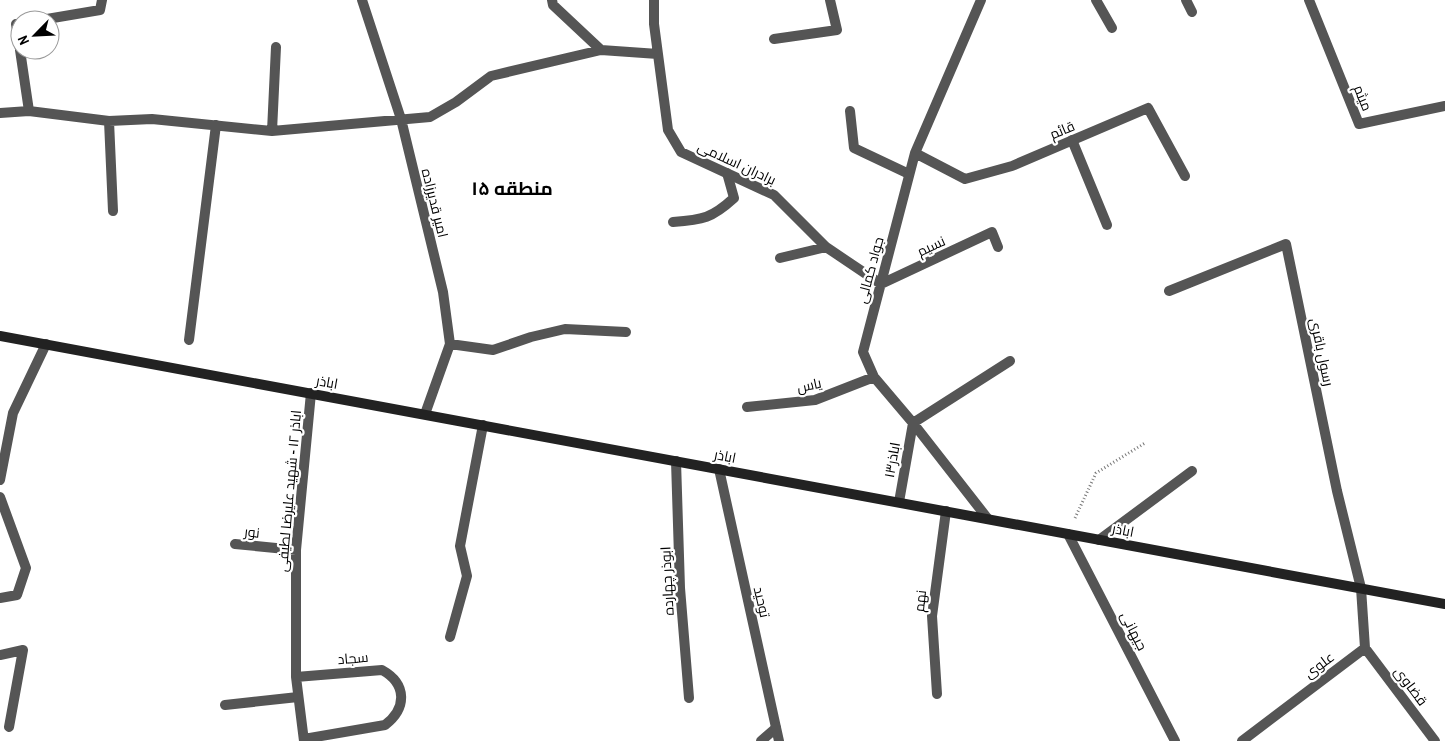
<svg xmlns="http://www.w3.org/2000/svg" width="1445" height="741" viewBox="0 0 1445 741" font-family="'Archivo Narrow',Cairo,sans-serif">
	<rect width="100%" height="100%" fill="#fff"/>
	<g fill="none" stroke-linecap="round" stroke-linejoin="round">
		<path stroke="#777" stroke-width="3" stroke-dasharray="1 2.5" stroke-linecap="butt" d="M1075,518L1096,473L1145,443"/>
		<path stroke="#555" stroke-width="10" d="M1096,0L1112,28
			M850,111L854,148L909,174
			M1072,140L1107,225
			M673,222C703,220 712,218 734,198L727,173
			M225,705L298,697"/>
		<path stroke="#555" stroke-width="10" d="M362,0L401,119L443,292L450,344L425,414
			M552,0L553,5L601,50L658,54
			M654,0V24L668,130L681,152L774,195L826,247L881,284L992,232L998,247
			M981,0L915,153L863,352L874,377L913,423L988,519
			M1186,0L1192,12
			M1309,0L1359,124L1445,106
			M41,20L100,10L102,0
			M20,24H16L20,49
			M774,39L837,30L830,0
			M20,50L29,111
			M0,113L29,111L109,121L152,119L272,131L430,117L456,102L491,76L601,50
			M109,121L113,211
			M272,131L276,47
			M915,153L965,179L1012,166L1148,108L1185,176
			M780,258L826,247
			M1169,291L1286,244L1337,491L1361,588L1365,648L1242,741
			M189,340L216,125
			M450,344L493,350L531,337L565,329L626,332
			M747,407L815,400L874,377
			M676,461L680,588L689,698
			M0,480L13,413L46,344
			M0,497L26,568L17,595L0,598
			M899,502L913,423L1010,361
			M1068,534L1175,741
			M1099,540L1192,471
			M235,544L296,550
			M450,637L467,576L460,546L483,425
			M1365,648L1435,741
			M0,655L23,650L9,727
			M296,677L382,670C407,684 407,708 385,725L304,739
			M937,694L932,616L946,511
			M304,741L296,677V550L311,393
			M761,741L776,728"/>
		<path stroke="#555" stroke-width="10" d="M719,469L779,741"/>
		<path stroke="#222" stroke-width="10" d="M0,336L1445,604"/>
	</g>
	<g text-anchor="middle" stroke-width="4.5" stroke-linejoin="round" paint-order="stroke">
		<g font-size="14" fill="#000" stroke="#fff">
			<text transform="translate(1363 98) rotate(68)" y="5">میثم</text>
			<text transform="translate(1062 130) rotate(-23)" y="5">قائم</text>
			<text transform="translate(737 163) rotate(25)" y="5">برادران اسلامی</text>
			<text transform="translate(435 203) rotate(76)" y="5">امیر قدیرزاده</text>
			<text transform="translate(931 246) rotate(-25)" y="5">نسیم</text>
			<text transform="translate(870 270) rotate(-75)" y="5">جواد کمالی</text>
			<text transform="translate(1322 352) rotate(78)" y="5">رسول باقری</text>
			<text transform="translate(327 382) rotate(10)" y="5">اباذر</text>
			<text transform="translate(809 385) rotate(-12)" y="5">یاس</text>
			<text transform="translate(725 456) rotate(11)" y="5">اباذر</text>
			<text transform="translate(892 460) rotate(-80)" y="5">اباذر۱۳</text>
			<text transform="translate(289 491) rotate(-85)" y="5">اباذر ۱۲ - شهید علیرضا لطیفی</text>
			<text transform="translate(1123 530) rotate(11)" y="5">اباذر</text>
			<text transform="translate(252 532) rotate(6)" y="5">نور</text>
			<text transform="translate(667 581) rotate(-93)" y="5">ابوذر چهارده</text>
			<text transform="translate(920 601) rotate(-84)" y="5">نهم</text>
			<text transform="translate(762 602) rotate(77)" y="5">توحید</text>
			<text transform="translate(1134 631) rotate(63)" y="5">جیهانی</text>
			<text transform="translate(353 658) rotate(-5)" y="5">سجاد</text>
			<text transform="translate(1319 665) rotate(-37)" y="5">علوی</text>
			<text transform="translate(1411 686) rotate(53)" y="5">قضاوی</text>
		</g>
		<g font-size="19" font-weight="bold" fill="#000" stroke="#fff">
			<text x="512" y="195">منطقه ۱۵</text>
		</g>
	</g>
	<g transform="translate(35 35) rotate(246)"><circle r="24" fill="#ffffff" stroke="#999999"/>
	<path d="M0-4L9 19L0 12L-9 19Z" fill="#000000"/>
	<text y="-8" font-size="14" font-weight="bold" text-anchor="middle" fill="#000000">N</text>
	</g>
</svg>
